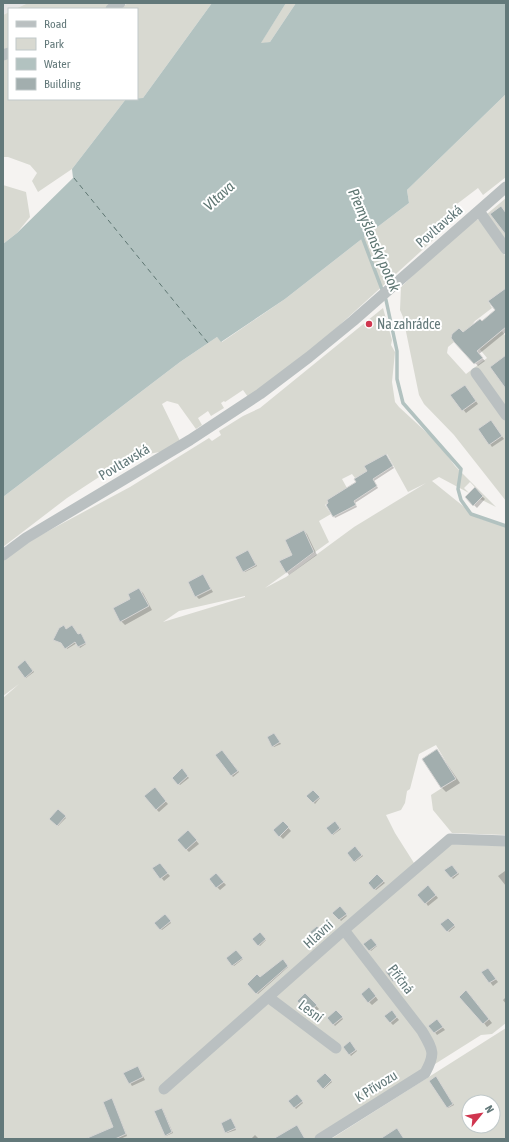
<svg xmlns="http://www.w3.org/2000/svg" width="509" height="1142" viewBox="0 0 509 1142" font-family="'Asap Condensed',sans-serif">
	<rect width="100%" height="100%" fill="#f5f3f1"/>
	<path fill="#e5e5e5" d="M3,3H28L15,9H9V12L3,15Z"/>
	<path fill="#d8d9d1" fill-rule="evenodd" d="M28,3H110L108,7L104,9H15Z
		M128,3H212L143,98H137V9H119Z
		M286,3H296L270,42L260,44Z
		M9,12V50L3,51V15Z
		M9,56V99H126L72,169L38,192L32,181L37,173L30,165L8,157H3V58Z
		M506,94V177L483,195L478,188L457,204L464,212L309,353L248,397L243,390L225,402L224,401L221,403L224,408L211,416L208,411L198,418L202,425L196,429L178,404L167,401L162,404L180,441L165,451L138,456L122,462L67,498L3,547V497L180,362L217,337L222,342L285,299L363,238L409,203L407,190Z
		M3,185L26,192L30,217L17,233L3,244Z
		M506,198V241L487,214Z
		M477,219L480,221L506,257V288L488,301L492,308L475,321L465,333L448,347L447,353L466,374L487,358L469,336L470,333L482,347L502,331L506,337V501L454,435L424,404L419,395L403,317L400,310L401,287L430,259Z
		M383,308L392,340L391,345L395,352L392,382L395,402L399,407L438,443L455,466L496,507L480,499L483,496L470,482L464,488L469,493L439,477L432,481L478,518L506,527V835L452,833L433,810L431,795L456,779L436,745L419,754L410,789L407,791L405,803L401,810L386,815L395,833L414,863L450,844L506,846V1023L492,1034L481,1035L316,1139H3V698L19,684L3,696V559L37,537L130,487L209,438L212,441L221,435L219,431L243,416L260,408ZM387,454L408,492L426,483L354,527L286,577L265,588L329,542L319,521L331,514L325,505L328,503L327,500L347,488L342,479L352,474L355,478L368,471L366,466ZM245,596V597L163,622L179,611Z
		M506,1028V1139H331ZM469,1102H493V1126H469Z"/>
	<path fill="#b2c2c0" d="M212,3H286L261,43L270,42L296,3H506V94L407,190L409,203L363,238L285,299L221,342L217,337L180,362L3,497V244L17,233L73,178L72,169L126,99L143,98Z"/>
	<path fill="#0003" d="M506,289V332L479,354L485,361L478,366L455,341L497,310Z
		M465,386L478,404L466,413L452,396Z
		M493,424L504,439L492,447L479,429Z
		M387,457L394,468L374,481L378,488L355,503L357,507L335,518L334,516L368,471Z
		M475,489L485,499L477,508L466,497Z
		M304,531L307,534L317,555L289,575L287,572Z
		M249,553L257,566L245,572L244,571Z
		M203,576L213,592L199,599L196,596Z
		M138,589L143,593L152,610L125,625L121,621L132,599Z
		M64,626L66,630L78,635H82L86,644L80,648L77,643L67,649Z
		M25,661L34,672L26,678L18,667Z
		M275,735L281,744L274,747L273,746Z
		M437,750L441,755L460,783L446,792L442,788L423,759Z
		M222,751L239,772L233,777L216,755Z
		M182,770L189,778L180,785L173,778Z
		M313,791L320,798L315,804L308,796Z
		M157,792L168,804L159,812L156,809Z
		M58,810L66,818L58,826L50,819Z
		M283,822L291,831L283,839L274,830Z
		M335,822L341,829L333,835L328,828Z
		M191,835L199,844L189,852L186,849Z
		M355,847L363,856L355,862L348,853Z
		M452,866L459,874L453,879L446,871Z
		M162,867L170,876L164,881L154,869Z
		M505,871L506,873V886L498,876Z
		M377,875L385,883L376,890L369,883Z
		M219,877L226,885L220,890L217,887Z
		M431,889L438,898L428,906L426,903Z
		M340,908L347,916L341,921L334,913Z
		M165,915L171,923L162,930L155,923Z
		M448,919L455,927L449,932L442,924Z
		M317,927L324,935L317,940L311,932Z
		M260,933L266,940L260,946L253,939Z
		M371,939L377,946L371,951L365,944Z
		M236,951L243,959L234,966L227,958Z
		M282,960L288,967L258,994L248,984L260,979Z
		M394,965L406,979L398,985L394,981Z
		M488,969L498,982L493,986L483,973Z
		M372,991L378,1000L372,1005L369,1002Z
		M305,994L319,1009L311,1015L298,1001Z
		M470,995L492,1023L487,1027L484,1023Z
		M506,997V1004L503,1000Z
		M336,1011L343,1019L335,1026L328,1018Z
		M394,1014L399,1020L393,1025L390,1022Z
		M439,1023L445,1030L437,1035L430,1026Z
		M350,1043L357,1051L351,1056L344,1047Z
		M137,1067L140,1070L145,1080L132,1086L130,1083Z
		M325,1074L332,1082L324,1089L317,1081Z
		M437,1079L454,1105L448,1108L447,1107Z
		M297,1095L303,1103L296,1109L290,1101Z
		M112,1099L127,1136L120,1139H90L115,1128Z
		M163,1110L173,1133L166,1136L165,1135Z
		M231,1119L236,1130L227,1133L226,1132Z
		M255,1135L259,1139H251Z"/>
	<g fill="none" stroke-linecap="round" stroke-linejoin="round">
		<path stroke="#b2c2c0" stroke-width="3.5" d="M361,234L386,300L397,351V379L403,403L461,469L458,489L461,500L471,514L506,526"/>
		<path stroke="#5e7672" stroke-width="1" stroke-dasharray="5 4" stroke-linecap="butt" d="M74,178L208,343"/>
	</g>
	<path fill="#a2aeae" stroke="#d6d5d4" d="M501,206L506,213V235L490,214Z
		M506,288V327L477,351L483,358L474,364L454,342L451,338L452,334L459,328L463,332L480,319L482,321L495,310L488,301Z
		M506,355V389L490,367Z
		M465,385L476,401L462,411L450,395Z
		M491,420L502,436L489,445L478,429Z
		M386,454L393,466L373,479L377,486L354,501L356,505L333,517L326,505L328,503L327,500L356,482L354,479L367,471L364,466Z
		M475,487L483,496L473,506L465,497Z
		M304,530L314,552L286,573L279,561L292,555L285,540Z
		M248,550L256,565L243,572L235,557Z
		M203,574L211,589L195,597L188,582Z
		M139,588L149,606L120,622L113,608L130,599L128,594Z
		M64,625L66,629L72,625L78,634L81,633L86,643L78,647L75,642L65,649L61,643L53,640L59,628Z
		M25,660L33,671L25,678L17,667Z
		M274,733L280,742L272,747L267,737Z
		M437,749L456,779L441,788L422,759Z
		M222,750L238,771L231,776L215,755Z
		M182,768L188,776L178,785L172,778Z
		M155,787L166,801L156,810L144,796Z
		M313,790L320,797L313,803L306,796Z
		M58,809L66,816L57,826L49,819Z
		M283,821L289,827L279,837L273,830Z
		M335,821L340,828L332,835L326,828Z
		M188,830L197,840L186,850L177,840Z
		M355,846L362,855L354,862L347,853Z
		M160,863L168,873L160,879L152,868Z
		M452,865L458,873L451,878L444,870Z
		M216,873L224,882L216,888L209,879Z
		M377,874L384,881L374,890L368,883Z
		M428,885L436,895L425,904L417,895Z
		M340,906L347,914L339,920L332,913Z
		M165,914L171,921L160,930L154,923Z
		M448,918L455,925L447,932L440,924Z
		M317,926L323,933L315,940L310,932Z
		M260,932L266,939L258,946L252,939Z
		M371,938L377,945L369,951L363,944Z
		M236,950L243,958L232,966L226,958Z
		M283,959L288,966L256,994L247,984L257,974L260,977Z
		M395,964L402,975L393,982L385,971Z
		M488,968L496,979L489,983L481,972Z
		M369,987L376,996L368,1003L361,994Z
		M466,990L489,1019L483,1024L459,997Z
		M305,993L317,1005L308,1013L297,1001Z
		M336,1010L343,1017L333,1025L327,1018Z
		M392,1010L397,1017L390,1023L384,1016Z
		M437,1019L443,1027L434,1033L428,1026Z
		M350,1041L356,1050L349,1055L343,1047Z
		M138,1066L143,1077L129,1084L123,1073Z
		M325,1073L332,1080L323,1089L316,1081Z
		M436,1076L453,1104L447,1108L429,1081Z
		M297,1094L303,1101L294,1108L288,1101Z
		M112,1098L126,1134L115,1139H85L113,1127L103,1102Z
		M162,1108L172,1132L165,1136L154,1111Z
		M231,1118L236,1128L225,1133L221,1123Z
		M297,1125L305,1139H273Z
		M397,1128L404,1139H380Z"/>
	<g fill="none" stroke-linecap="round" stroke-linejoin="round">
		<path stroke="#bac0c1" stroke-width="11" d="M111,9L120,3
			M3,55L9,53
			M479,211L506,249
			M476,373L506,415
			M3,555L26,538L190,440L260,394L309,357L353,321L506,187
			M268,997L336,1048
			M164,1089L344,930L450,839L506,841
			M320,1139L425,1073C436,1053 433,1050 422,1031L344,930"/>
	</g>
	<circle fill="#d0364f" stroke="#fff" stroke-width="1.5" cx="369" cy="324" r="4"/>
	<g text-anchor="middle" stroke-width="4" stroke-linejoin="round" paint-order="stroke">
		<g font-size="14" fill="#63797a" stroke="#fff">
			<text transform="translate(439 226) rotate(-41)" y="5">Povltavská</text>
			<text transform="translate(124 462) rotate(-31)" y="5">Povltavská</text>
			<text transform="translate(318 934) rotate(-42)" y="5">Hlavní</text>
			<text transform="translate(401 979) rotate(53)" y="5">Příčná</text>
			<text transform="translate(311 1011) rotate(37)" y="5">Lesní</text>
			<text transform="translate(376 1086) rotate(-32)" y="5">K Přívozu</text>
		</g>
		<g font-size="14" fill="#63797a" stroke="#fff" text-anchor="start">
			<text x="377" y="329">Na zahrádce</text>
		</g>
		<g font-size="15" font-style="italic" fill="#5e7672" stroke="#fff">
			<text transform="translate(219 196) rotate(-42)" y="5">Vltava</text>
			<text transform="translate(374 240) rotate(67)" y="5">Přemyšlenský potok</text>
		</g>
	</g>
	<rect width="509" height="1142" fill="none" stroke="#63797a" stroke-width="8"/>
	<rect x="8" y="8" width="130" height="92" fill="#ffffff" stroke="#c1c9ca"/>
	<rect x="16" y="21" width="20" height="6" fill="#bac0c1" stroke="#c1c9ca"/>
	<text x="44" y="28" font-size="12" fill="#63797a">Road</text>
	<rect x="16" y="38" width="20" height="12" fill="#d8d9d1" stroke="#c1c9ca"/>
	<text x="44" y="48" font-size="12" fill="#63797a">Park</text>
	<rect x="16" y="58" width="20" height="12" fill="#b2c2c0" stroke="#c1c9ca"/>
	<text x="44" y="68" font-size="12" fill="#63797a">Water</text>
	<rect x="16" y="78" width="20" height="12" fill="#a2aeae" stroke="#c1c9ca"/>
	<text x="44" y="88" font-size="12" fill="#63797a">Building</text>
	<g transform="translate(481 1114) rotate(60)"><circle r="19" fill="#ffffff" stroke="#c1c9ca"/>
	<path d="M0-3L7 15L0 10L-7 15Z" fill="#d0364f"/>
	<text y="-6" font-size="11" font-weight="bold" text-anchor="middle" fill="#63797a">N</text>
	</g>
</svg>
